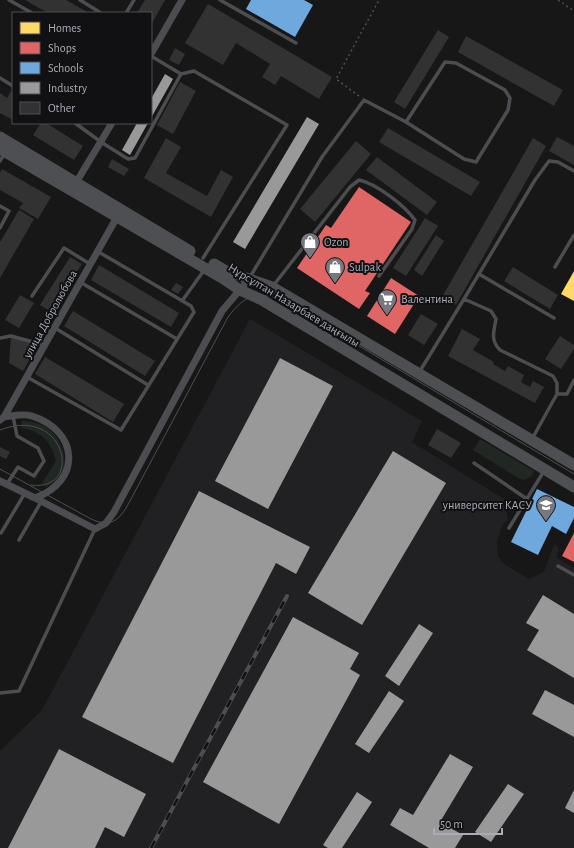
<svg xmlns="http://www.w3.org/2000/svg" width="574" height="848" viewBox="0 0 574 848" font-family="'Alegreya Sans',sans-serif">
	<rect width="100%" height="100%" fill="#171717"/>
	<path fill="#212123" d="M250,319L422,421L412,442L504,499L508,519L503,524L497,541L498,556L504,564L529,579L544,572L554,544L559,548L556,557L574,568V848H0V751L42,710Z"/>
	<path fill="#212722" d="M22,421C44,422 56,430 63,451C65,459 66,468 61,475C58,480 51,484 47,487L42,483L56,461C50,440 43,433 22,428Z
		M480,439L534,471L532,476L524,480L518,478L473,450Z"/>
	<path fill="#ffd966" d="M574,271V301L561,294Z"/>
	<path fill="#e06666" d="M359,187L411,222L365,291L370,293L359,309L297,268L326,225L331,228Z
		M391,278L419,296L395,334L367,316Z
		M574,533V562L562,556Z"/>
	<path fill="#6fa8dc" d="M251,0H304L313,5L295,37L246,9Z
		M537,489L574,507V518L566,534L552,526L538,555L511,542Z"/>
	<path fill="#999" d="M165,74L173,79L151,118V99Z
		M307,117L319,124L245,249L233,242Z
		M137,123H148L130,155L122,150Z
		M280,358L333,386L268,509L215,481Z
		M393,451L446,483L362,625L308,593Z
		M199,491L310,547L296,574L276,563L173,763L82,717Z
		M543,595L574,614V678L527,650L539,630L526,623Z
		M293,617L359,653L350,669L360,675L279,824L203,782Z
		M419,624L433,633L399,686L385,676Z
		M545,690L574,705V737L532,714Z
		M389,691L404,701L369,753L355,744Z
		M59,749L146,794L124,837L105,827L95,848H8Z
		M450,754L473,767L440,822L463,835L455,848H429L390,825L400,808L413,815Z
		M508,784L524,794L491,842L475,832Z
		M574,790V813L565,808Z
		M357,792L372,802L342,848H328L323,845Z"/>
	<path fill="#323232" d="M25,0H66L89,13H48Z
		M145,0H165L151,25V13H137Z
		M208,4L332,77L319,99L281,76L275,85L262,77L270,64L236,43L223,65L185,43Z
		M438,30L449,37L405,109L394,102Z
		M466,36L563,90L554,106L458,52Z
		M175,48L185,54L179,65L169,60Z
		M180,82L196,91L173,134L157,125Z
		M11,91L13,92V120L0,113V93L7,98Z
		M41,123H46L83,146L74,160L33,135Z
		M388,128L480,182L471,196L379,142Z
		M557,137L574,146V165L549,151Z
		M166,138L181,147L166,173L207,196L221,170L233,177L211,217L144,178Z
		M533,138L546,146L456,305L442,297Z
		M356,141L371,154L315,222L300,209Z
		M377,157L437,202L427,215L366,170Z
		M112,159L129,169L124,176L108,167Z
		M2,169L51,197L38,219L19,208L23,203L0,190V173Z
		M19,210L34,219L0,278V242Z
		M425,218L438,226L406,276L393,268Z
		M436,235L444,241L422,276L414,270Z
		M70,257L82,264L51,312L40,305Z
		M99,265L179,313L171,327L91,280Z
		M513,267L558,295L550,309L504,281Z
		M176,283L183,287L178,294L171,290Z
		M20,295L34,303L19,328L5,320Z
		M73,311L155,361L145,376L64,326Z
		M421,314L438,324L424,345L408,335Z
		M462,329L480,339L473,350L494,362L493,364L505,371L508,366L524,375L521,382L530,387L533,381L544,387L535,403L448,356Z
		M11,336L37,346L23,371L9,363Z
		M560,336L574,345V349L561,369L545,359Z
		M45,357L124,404L113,422L35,374Z
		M437,429L461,443L451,458L428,445Z
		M0,447L10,452L6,459L0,456Z"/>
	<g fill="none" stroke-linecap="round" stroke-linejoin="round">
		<path stroke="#4d4e51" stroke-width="1.5" stroke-dasharray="2 3" stroke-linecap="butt" d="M558,0L574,11
			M359,96L336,79L379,0"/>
		<path stroke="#4c4d50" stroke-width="3.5" d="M9,0L32,13
			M80,0L101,13
			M220,0L296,43
			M126,13L134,0
			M151,56L181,74
			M0,78L13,86
			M75,123L101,142L128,159L135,158L181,74L194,71L287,125L203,258
			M0,161L5,153
			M0,206L9,211L0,228
			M555,267L574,235
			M479,274L554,318
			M250,277L322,157L364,100L406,122L464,159L476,162L508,110L510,98L505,90L456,63L445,62L406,122
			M80,282L177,339
			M273,286L350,187L359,180C377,184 404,205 415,220L412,229L379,276
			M32,296L64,248L90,264
			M182,301L205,269
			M55,328L148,385
			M0,338L11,336L40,344
			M420,371L464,299
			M27,377L121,430L194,312L191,306L97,251
			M557,394H567L574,380
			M532,439L557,394V383L553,376L500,350C490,340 494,331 496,319L491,311L464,299L535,180L549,161L558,162L574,171
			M474,463L527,499
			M7,484L18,467L34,476L44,461L38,448L17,436L13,416
			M509,528L544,471
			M1,533L25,493
			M19,540L41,502
			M558,566L574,575
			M0,693L19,691L95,529"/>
		<path stroke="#4c4d50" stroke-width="7" d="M151,54L182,0
			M74,186L112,123
			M0,420L4,417L117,217
			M0,481L35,498C82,481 79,431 32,416C23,413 13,416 4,417
			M35,498L95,529L106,523L114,512L222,311L249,279"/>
		<path stroke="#4e4f52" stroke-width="11" d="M0,137L190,251
			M0,149L222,278L240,290L262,300L574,487
			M214,264L226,271L272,287L574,465"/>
		<path stroke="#4d4e50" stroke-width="1" d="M0,430C67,404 84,493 31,485
			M0,469L91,519C113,529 121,518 131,499L228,317C244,296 256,290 282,300L574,474"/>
		<defs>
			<path id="rail" d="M151,848L287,596"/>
		</defs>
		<use href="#rail" stroke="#4d4e50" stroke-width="4"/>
		<use href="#rail" stroke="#111113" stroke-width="2.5" stroke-dasharray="8" stroke-linecap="butt"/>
	</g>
	<defs>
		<symbol id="shop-pin" viewBox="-11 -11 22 30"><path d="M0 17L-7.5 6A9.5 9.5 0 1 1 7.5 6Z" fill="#77787f" stroke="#111113"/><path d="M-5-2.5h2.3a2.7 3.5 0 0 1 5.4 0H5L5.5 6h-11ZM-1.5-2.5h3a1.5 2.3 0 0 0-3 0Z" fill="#fff"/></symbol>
		<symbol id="supermarket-pin" viewBox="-11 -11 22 30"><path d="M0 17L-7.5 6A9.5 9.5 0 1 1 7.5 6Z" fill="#77787f" stroke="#111113"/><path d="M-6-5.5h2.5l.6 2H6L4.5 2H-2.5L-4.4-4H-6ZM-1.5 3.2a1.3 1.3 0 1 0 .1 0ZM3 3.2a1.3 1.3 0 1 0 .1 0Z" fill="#fff"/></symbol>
		<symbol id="university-pin" viewBox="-11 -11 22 30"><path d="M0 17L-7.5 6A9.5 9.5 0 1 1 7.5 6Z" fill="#77787f" stroke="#111113"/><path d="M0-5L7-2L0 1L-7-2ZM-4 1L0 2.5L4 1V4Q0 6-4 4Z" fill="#fff"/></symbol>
	</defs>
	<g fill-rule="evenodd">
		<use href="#shop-pin" x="299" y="231" width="22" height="30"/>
		<use href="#shop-pin" x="324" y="256" width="22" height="30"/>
		<use href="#supermarket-pin" x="376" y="288" width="22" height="30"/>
		<use href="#university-pin" x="535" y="494" width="22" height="30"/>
	</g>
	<g text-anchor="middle" stroke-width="4" stroke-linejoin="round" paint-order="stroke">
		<g font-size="12" fill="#aaadb7" stroke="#111113" text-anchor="start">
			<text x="324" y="246">Ozon</text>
			<text x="349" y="271">Sulpak</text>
			<text x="401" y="303">Валентина</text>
			<text x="532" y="509" text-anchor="end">университет КАСУ</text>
		</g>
		<g font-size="12" fill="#aaadb7" stroke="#111113">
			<text transform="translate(294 305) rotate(31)" y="4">Нұрсұлтан Назарбаев даңғылы</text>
			<text transform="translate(50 314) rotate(-61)" y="4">улица Добролюбова</text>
		</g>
	</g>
	<rect x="12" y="12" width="140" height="112" fill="#111113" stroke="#4e4f55"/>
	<rect x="20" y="22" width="20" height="12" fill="#ffd966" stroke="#4e4f55"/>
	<text x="48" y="32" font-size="12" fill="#aaadb7">Homes</text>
	<rect x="20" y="42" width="20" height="12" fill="#e06666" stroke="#4e4f55"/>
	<text x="48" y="52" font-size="12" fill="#aaadb7">Shops</text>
	<rect x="20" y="62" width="20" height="12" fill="#6fa8dc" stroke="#4e4f55"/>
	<text x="48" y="72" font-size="12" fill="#aaadb7">Schools</text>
	<rect x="20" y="82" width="20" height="12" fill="#999999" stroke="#4e4f55"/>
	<text x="48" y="92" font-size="12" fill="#aaadb7">Industry</text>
	<rect x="20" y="102" width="20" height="12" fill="#323232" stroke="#4e4f55"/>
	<text x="48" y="112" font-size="12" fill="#aaadb7">Other</text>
	<path d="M434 828v6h68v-6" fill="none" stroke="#aaadb7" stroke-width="2"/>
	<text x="440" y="828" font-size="12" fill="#aaadb7" stroke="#111113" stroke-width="3" paint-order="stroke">50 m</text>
</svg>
